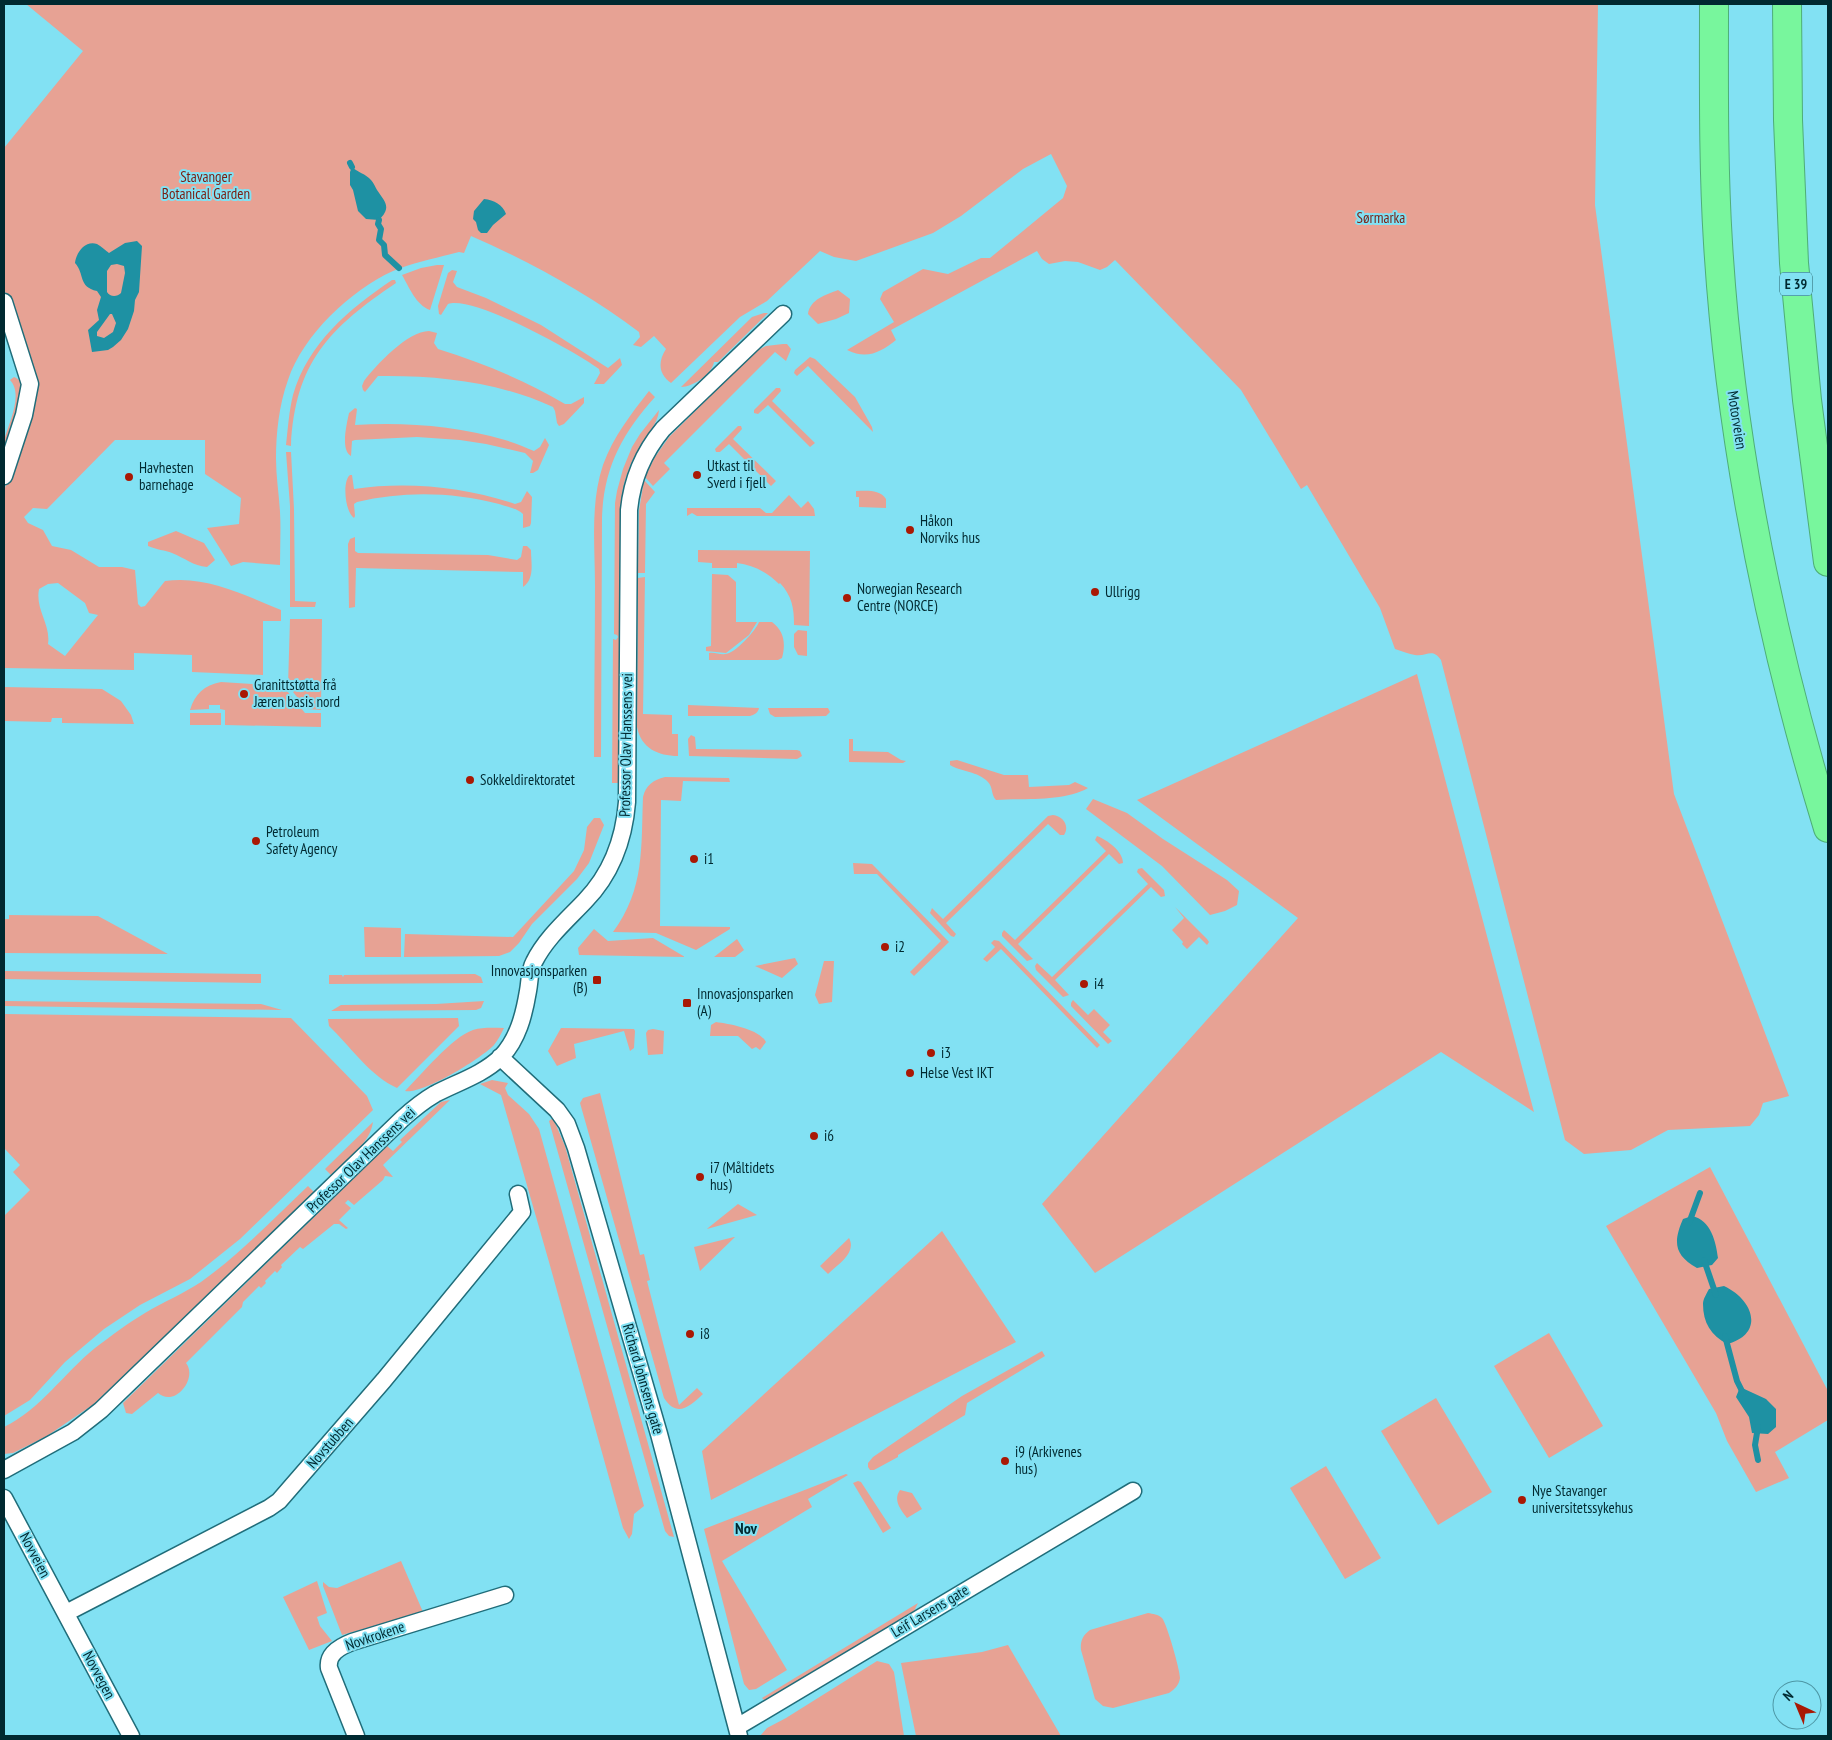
<svg xmlns="http://www.w3.org/2000/svg" width="1832" height="1740" viewBox="0 0 1832 1740" font-family="'PT Sans Narrow',sans-serif">
	<rect width="100%" height="100%" fill="#82e1f3"/>
	<path fill="#e7a294" fill-rule="evenodd" d="M26,4H1598L1595,205L1674,794L1789,1096L1763,1103L1759,1115L1750,1126L1668,1130L1631,1150L1584,1154L1565,1140L1441,660C1432,647 1427,657 1415,655C1409,654 1402,651 1395,649L1380,608L1307,485L1301,489L1241,390L1115,260L1107,267L1100,270L1078,262L1065,261L1049,264L1042,259L1037,251L891,330L896,340C881,352 867,360 847,350L894,322L880,299L883,292L923,269L948,274L981,258H990L1063,198L1067,186L1051,154L1023,169L961,216L933,233L856,261L834,257L820,251L767,301L740,317L671,383C658,374 658,361 666,349L654,336L641,347L633,345L640,337L639,332C587,293 531,262 471,236L464,253L459,252C437,258 414,262 393,271C351,290 303,335 288,380C279,405 276,433 276,459C276,476 279,494 280,512C281,529 280,547 280,565L243,562L231,566L207,528L239,524L241,498L205,474V440H115L47,509L33,508L24,517L28,523L43,530L52,546L71,550L99,567H122L135,570L138,604L141,607L145,606L165,581C206,575 244,595 281,610V621H263V675L192,672V655L134,653V670L4,668V491L13,463L28,365L4,288V148L83,51ZM58,583L85,603L89,613L98,615L65,656L48,644C51,624 35,610 39,589L48,584Z
		M437,265H444L430,310C416,305 409,287 402,275L421,268Z
		M452,270L457,271L453,282L457,287L486,298L541,325L608,368L620,358L622,365L604,384H594L600,373L599,369C576,352 473,295 448,304L441,315L439,314L438,306L448,273Z
		M392,280H395L396,283C329,328 295,363 291,446L286,445C288,428 289,411 293,395C308,343 349,309 392,280Z
		M838,290L850,299L849,313L836,319L818,324L808,314C810,299 826,295 838,290Z
		M764,313H768L718,362H714C712,374 693,387 681,387L752,317Z
		M429,331L437,333L434,343L438,349C483,363 524,380 565,404H571L584,397V403L564,424L559,426L557,423L555,411L553,407C499,382 437,375 378,376L365,392L363,390L362,386L364,381C376,365 408,331 429,331Z
		M783,344H787L791,349L786,361L775,352L664,463L670,469L653,486L645,477L655,457L669,437L756,351L766,346Z
		M810,357L815,359L855,397L872,427L873,432L808,366L797,376L794,373L795,370Z
		M14,377C20,379 22,384 22,390L4,461C4,455 3,447 4,441C8,424 24,395 10,380Z
		M776,388H780L781,391L772,401L815,443L810,447L768,405L758,414L754,413V410Z
		M649,391L655,397C622,434 604,467 602,517L601,757H594C594,700 595,643 595,586C595,546 590,504 603,465C613,437 631,414 649,391Z
		M355,408L357,409L355,425C406,422 456,426 505,440C515,443 525,447 534,451L540,447L545,438L549,445L538,470L533,473H530L533,461L525,453L486,444L460,440L417,437L355,440L352,441L351,456C340,450 347,423 349,413Z
		M659,410C658,425 645,436 639,448C629,465 623,482 621,501L618,783H612L613,639L616,640L618,637L617,635L614,634L615,503L617,491L623,469L632,447L640,434Z
		M738,426H741L742,429L733,439L776,481L771,486L729,444L720,452H716L715,449Z
		M286,452H291L294,509L295,601L316,602L315,607H290V506Z
		M350,475H352L354,489C408,481 464,487 515,504L521,502L527,491L532,497L531,523L530,526L523,528V514C517,508 507,507 499,504C452,492 404,491 357,502L354,504L355,516L354,518C345,512 342,481 350,475Z
		M644,480L655,492L646,504L645,573H638L639,511Z
		M856,491C867,491 879,489 886,499V508L859,507V497H856Z
		M789,495L801,508L808,501L814,509L815,516H697L692,513L687,516V508H760L766,513H772Z
		M176,531L204,543L215,560L207,567C193,566 185,558 172,553C165,550 157,550 148,546V542Z
		M355,537V551L358,553L488,555L517,560L521,557L523,546H527L531,550C531,563 535,579 523,587V572L356,568L355,607L349,608L348,544L350,539Z
		M698,550L810,551L809,626L794,625C794,608 792,596 780,583L779,584C767,572 753,565 737,563V568H712V563L698,562Z
		M712,574L728,575L736,582V622H757L749,635L726,653L706,651V647L711,646Z
		M645,577L643,714L672,715V734H678V756C658,756 641,748 637,727L638,578Z
		M290,619H322L321,710L307,709L288,686Z
		M759,622H772C784,631 786,643 782,658L778,660H709V653C715,652 720,655 725,654C735,654 756,630 759,622Z
		M798,630L807,631V656L798,655L794,647V634Z
		M1417,674L1534,1112L1441,1052L1095,1273L1042,1204L1298,918L1137,800Z
		M221,682L283,686L305,713H321V727L225,725V710L220,709V705H209V709L190,710C195,694 204,685 221,682Z
		M4,687L102,689L121,701L131,715L134,724L62,723V718H52L51,722L4,721Z
		M688,705L759,708C758,713 754,715 750,716H688Z
		M768,708H828L830,712L826,716L775,717L770,714Z
		M190,713H221V725H190Z
		M691,735L695,737L696,749L797,750L800,751L802,756L797,759L689,756L688,739Z
		M849,739H853V751L888,752L901,760L906,761L903,763L849,762Z
		M957,760L1004,775H1028L1029,787L1069,785L1075,782L1088,788C1064,802 1024,798 996,800C991,795 993,787 988,782C978,771 961,772 950,765V761Z
		M665,777L729,778L730,782L683,781L681,801L661,800L660,926L730,927V929L696,950L656,933L613,932C645,889 641,847 643,797C646,785 653,780 665,777Z
		M1093,799L1127,813L1163,839L1227,880L1239,891L1237,905L1225,911L1210,915L1162,866L1086,809Z
		M1053,815C1063,816 1070,826 1064,835H1060L1048,824L946,923L956,934L954,937L951,936L930,913L932,908L943,919L1048,816Z
		M594,818H600L604,825L589,863L577,879L532,924L519,943L510,952L499,956L404,957L405,934L513,937L574,871L584,850L587,827Z
		M1097,836C1107,840 1123,851 1123,863L1119,864L1109,854L1018,944L1033,959L1027,961L1002,936V933L1004,930L1015,940L1106,851L1095,840Z
		M853,863L872,864L949,942L914,976L910,972L941,941L877,874H854Z
		M1142,868L1164,890L1165,896L1161,897L1151,887L1055,980L1069,995L1063,997L1036,970L1035,966L1037,963L1052,977L1148,884L1137,872L1138,869Z
		M1175,907L1207,939L1209,942L1207,945L1199,937L1187,949L1182,944L1183,942L1172,930L1184,918Z
		M9,915L98,916L168,954L4,953V919H9Z
		M364,927L401,928V957H365Z
		M594,929L608,941L653,938L685,957L579,955L578,948Z
		M737,939L744,950L735,957H714Z
		M994,940L999,941L1100,1045L1097,1048L1001,949L987,962L983,959L995,947L991,943Z
		M795,958L798,964L782,978L755,966Z
		M824,961H834L832,1002L819,1004L815,995Z
		M4,971L261,974V983L4,979Z
		M475,974L481,977L483,983L329,984V975H342L343,977L344,975Z
		M1073,1000L1088,1015L1094,1009L1110,1025L1103,1032L1112,1041L1108,1044L1071,1006V1003Z
		M4,1001L261,1004L282,1010L4,1006Z
		M484,1001L481,1008L476,1010L331,1011L341,1005L436,1004Z
		M4,1014L291,1018L367,1096L373,1110L240,1239L190,1279L140,1305L104,1329L65,1362L30,1400L4,1416V1216L30,1190L13,1172L20,1165L4,1148Z
		M456,1018H458L459,1026L397,1088C371,1076 353,1050 333,1030L329,1026L328,1019Z
		M716,1022C730,1024 759,1029 766,1042L760,1050L756,1047L752,1049L738,1036H710L711,1025Z
		M504,1028C501,1034 498,1040 494,1045C482,1058 422,1095 405,1091C421,1075 452,1037 473,1030C483,1027 494,1028 504,1028Z
		M561,1028L634,1029L635,1031L634,1048L630,1051L624,1031L574,1044L576,1058L557,1066L548,1051Z
		M653,1029L664,1031L663,1054L648,1055L646,1033L648,1030Z
		M492,1080L508,1083L505,1088L508,1095L529,1114L539,1129L644,1506L634,1514L632,1534L629,1539L623,1528L549,1262L501,1095L480,1084Z
		M600,1093L640,1255L644,1254L650,1280L647,1281L679,1405L697,1388L703,1394C689,1407 677,1418 664,1398L580,1103L583,1098Z
		M450,1100L383,1165L393,1177L385,1176L383,1180L354,1205L348,1200L345,1203L351,1208L339,1220L348,1228L346,1229L339,1224H334L303,1249L300,1247L281,1265L282,1267L277,1273L275,1271L265,1281L266,1283L261,1288L259,1286L243,1302L242,1307L186,1363C198,1378 175,1408 158,1393L132,1414L126,1413L123,1403L387,1146L393,1151L402,1142L400,1140L441,1102Z
		M553,1118L565,1146L674,1537L669,1536L665,1531L549,1121Z
		M373,1122C370,1144 346,1160 331,1175L325,1169Z
		M1710,1167L1828,1391V1420L1775,1452L1789,1478L1756,1492L1727,1441L1716,1413L1606,1226Z
		M308,1186L314,1192L94,1404L47,1436L13,1453L4,1454V1427C41,1409 63,1374 95,1348C111,1336 128,1323 145,1313C163,1302 183,1294 201,1282C240,1254 273,1219 308,1186Z
		M738,1204L757,1215L707,1229L708,1228Z
		M942,1231L1016,1342L711,1500L702,1451Z
		M734,1237H735L700,1271L694,1247Z
		M849,1238C857,1253 838,1264 828,1274L820,1266Z
		M1549,1333L1603,1426L1549,1458L1494,1366Z
		M1042,1351L1045,1356L967,1403L965,1415L898,1455V1457L874,1470H870L868,1467V1463L873,1457L962,1396Z
		M1436,1398L1492,1492L1438,1525L1381,1431Z
		M1326,1466L1381,1558L1345,1579L1290,1488Z
		M846,1474L848,1475L808,1499L812,1507L722,1561L787,1670L756,1689L749,1690L744,1684L704,1529Z
		M858,1481L861,1482L891,1528L883,1533L853,1483Z
		M900,1490L912,1493L922,1509L907,1518C900,1509 893,1500 900,1490Z
		M401,1561L423,1612L342,1635L323,1586V1582L329,1587L337,1588Z
		M317,1581L327,1613L317,1617L320,1626L332,1641L309,1650L283,1597Z
		M918,1603L914,1611L909,1616L765,1701L762,1698Z
		M1148,1613C1153,1614 1158,1614 1162,1618C1167,1624 1180,1670 1180,1678C1179,1685 1175,1689 1169,1693L1113,1708L1103,1706L1095,1699L1081,1650C1080,1641 1083,1635 1090,1630Z
		M1008,1645L1061,1736H916L901,1663L982,1652Z
		M877,1661L889,1664L894,1672L904,1736H760L767,1728L786,1718Z"/>
	<path fill="#1e91a3" fill-rule="evenodd" d="M352,167C357,172 366,174 371,180C374,183 375,187 377,190C385,202 392,207 379,220L366,219L358,211L353,190L350,185V172Z
		M484,199C494,200 503,205 506,214L493,225L487,233H481L478,230L476,222L473,219L474,211Z
		M137,241L142,246L139,292L135,300L134,311L128,329L121,340L113,347L108,350L92,352L88,330L99,320L97,310L101,297L97,291C78,287 85,274 75,263C76,253 85,240 97,244C101,246 106,251 109,253L125,243ZM117,264L124,266L125,273L121,293C117,297 110,297 107,292V271L111,265ZM112,314L116,323L113,332L104,338L97,336V332L110,314Z
		M1692,1216C1711,1220 1716,1242 1718,1258L1712,1265L1697,1268C1674,1255 1673,1242 1683,1219Z
		M1724,1286C1754,1300 1765,1334 1727,1344C1711,1335 1703,1323 1703,1304C1703,1299 1707,1293 1709,1289Z
		M1740,1387L1766,1399L1776,1409V1427L1768,1434L1752,1433L1749,1417L1736,1397Z"/>
	<g fill="none" stroke-linecap="round" stroke-linejoin="round">
		<path stroke="#1e91a3" stroke-width="6" d="M350,163L352,167
			M379,220L378,224L381,229L379,240L384,245L385,255L399,268
			M1689,1223L1700,1193
			M1704,1260L1716,1295
			M1725,1336L1737,1381L1743,1393
			M1758,1427L1755,1445L1758,1460"/>
		<defs>
			<path id="minor" d="M4,302L30,384L24,415L4,476
				M500,1057L557,1110L567,1124L576,1148L659,1434L739,1736
				M4,1470L73,1432L101,1410L402,1119C412,1110 423,1101 435,1094C458,1082 482,1075 501,1057C518,1039 524,1015 528,991C530,981 529,971 534,962C546,938 567,920 585,901C612,873 624,840 627,802L629,510C632,479 643,453 663,429L783,314
				M4,1498L131,1736
				M66,1613L269,1508L279,1501L384,1380L522,1212L518,1194
				M737,1727L1133,1491
				M356,1736L329,1668C327,1654 339,1647 352,1642L505,1595"/>
			<path id="motorway" d="M1714,4C1714,83 1713,163 1718,243C1730,441 1770,638 1828,828
				M1787,4L1788,120L1794,263L1807,400L1828,562"/>
		</defs>
		<use href="#minor" stroke="#206d7a" stroke-width="19"/>
		<use href="#motorway" stroke="#4eae77" stroke-width="30"/>
		<use href="#minor" stroke="#fff" stroke-width="16"/>
		<use href="#motorway" stroke="#78f69d" stroke-width="28"/>
	</g>
	<g fill="#a91804" stroke="#82e1f3" stroke-width="2">
		<circle cx="697" cy="475" r="5"/>
		<circle cx="129" cy="477" r="5"/>
		<circle cx="910" cy="530" r="5"/>
		<circle cx="1095" cy="592" r="5"/>
		<circle cx="847" cy="598" r="5"/>
		<circle cx="244" cy="694" r="5"/>
		<circle cx="470" cy="780" r="5"/>
		<circle cx="256" cy="841" r="5"/>
		<circle cx="694" cy="859" r="5"/>
		<circle cx="885" cy="947" r="5"/>
		<rect x="592" y="975" width="10" height="10" rx="2.5"/>
		<circle cx="1084" cy="984" r="5"/>
		<rect x="682" y="998" width="10" height="10" rx="2.5"/>
		<circle cx="931" cy="1053" r="5"/>
		<circle cx="910" cy="1073" r="5"/>
		<circle cx="814" cy="1136" r="5"/>
		<circle cx="700" cy="1177" r="5"/>
		<circle cx="690" cy="1334" r="5"/>
		<circle cx="1005" cy="1461" r="5"/>
		<circle cx="1522" cy="1500" r="5"/>
	</g>
	<g text-anchor="middle" stroke-width="4" stroke-linejoin="round" paint-order="stroke">
		<rect fill="#82e1f3" stroke="#27606a" stroke-width="1" x="1780" y="272.5" width="32" height="23" rx="4"/>
		<g font-size="14" font-weight="bold" fill="#002930">
			<text x="1796" y="289">E 39</text>
		</g>
		<g font-size="15" fill="#7a1e12" stroke="#82e1f3">
			<text x="206" y="182">Stavanger<tspan x="206" dy="17">Botanical Garden</tspan></text>
			<text x="1381" y="223">Sørmarka</text>
		</g>
		<g font-size="15" fill="#002930" stroke="#82e1f3">
			<text transform="translate(1737 420) rotate(81)" y="5">Motorveien</text>
			<text transform="translate(626 745) rotate(-89)" y="5">Professor Olav Hanssens vei</text>
			<text transform="translate(361 1160) rotate(-44)" y="5">Professor Olav Hanssens vei</text>
			<text transform="translate(643 1379) rotate(74)" y="5">Richard Johnsens gate</text>
			<text transform="translate(330 1443) rotate(-49)" y="5">Novstubben</text>
			<text transform="translate(35 1555) rotate(62)" y="5">Novveien</text>
			<text transform="translate(930 1611) rotate(-31)" y="5">Leif Larsens gate</text>
			<text transform="translate(375 1636) rotate(-19)" y="5">Novkrokene</text>
			<text transform="translate(99 1675) rotate(62)" y="5">Novvegen</text>
		</g>
		<g font-size="15" fill="#002930" stroke="#82e1f3" text-anchor="start">
			<text x="707" y="471">Utkast til<tspan x="707" dy="17">Sverd i fjell</tspan></text>
			<text x="139" y="473">Havhesten<tspan x="139" dy="17">barnehage</tspan></text>
			<text x="920" y="526">Håkon<tspan x="920" dy="17">Norviks hus</tspan></text>
			<text x="857" y="594">Norwegian Research<tspan x="857" dy="17">Centre (NORCE)</tspan></text>
			<text x="1105" y="597">Ullrigg</text>
			<text x="254" y="690">Granittstøtta frå<tspan x="254" dy="17">Jæren basis nord</tspan></text>
			<text x="480" y="785">Sokkeldirektoratet</text>
			<text x="266" y="837">Petroleum<tspan x="266" dy="17">Safety Agency</tspan></text>
			<text x="704" y="864">i1</text>
			<text x="895" y="952">i2</text>
			<text x="587" y="976" text-anchor="end">Innovasjonsparken<tspan x="587" dy="17">(B)</tspan></text>
			<text x="1094" y="989">i4</text>
			<text x="697" y="999">Innovasjonsparken<tspan x="697" dy="17">(A)</tspan></text>
			<text x="941" y="1058">i3</text>
			<text x="920" y="1078">Helse Vest IKT</text>
			<text x="824" y="1141">i6</text>
			<text x="710" y="1173">i7 (Måltidets<tspan x="710" dy="17">hus)</tspan></text>
			<text x="700" y="1339">i8</text>
			<text x="1015" y="1457">i9 (Arkivenes<tspan x="1015" dy="17">hus)</tspan></text>
			<text x="1532" y="1496">Nye Stavanger<tspan x="1532" dy="17">universitetssykehus</tspan></text>
		</g>
		<g font-size="16" font-weight="bold" fill="#002930" stroke="#82e1f3">
			<text x="746" y="1534">Nov</text>
		</g>
	</g>
	<rect width="1832" height="1740" fill="none" stroke="#002930" stroke-width="10"/>
	<g transform="translate(1797 1705) rotate(316)"><circle r="24" fill="#82e1f3" stroke="#4e97a5"/>
	<path d="M0-4L9 19L0 12L-9 19Z" fill="#a91804"/>
	<text y="-8" font-size="14" font-weight="bold" text-anchor="middle" fill="#002930">N</text>
	</g>
</svg>
